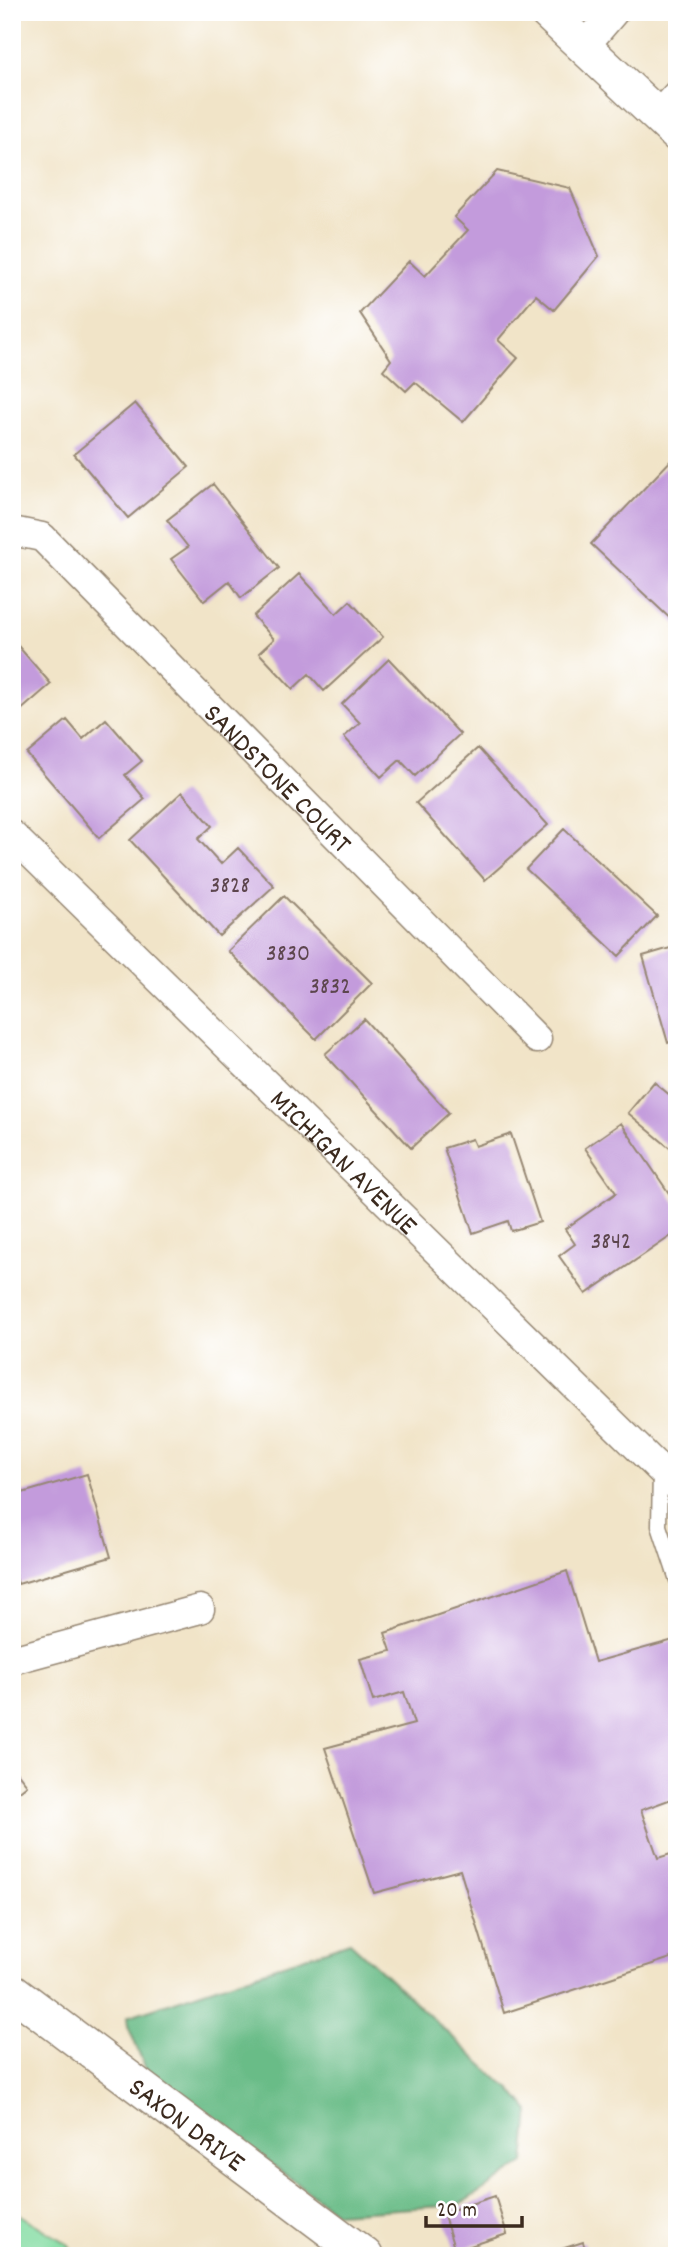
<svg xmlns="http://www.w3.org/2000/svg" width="689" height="2268" viewBox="0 0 689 2268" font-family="Dekko,sans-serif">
	<rect width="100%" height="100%" fill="#fff"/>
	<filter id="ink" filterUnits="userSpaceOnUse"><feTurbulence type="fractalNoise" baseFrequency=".0143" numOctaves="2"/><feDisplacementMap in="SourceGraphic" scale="14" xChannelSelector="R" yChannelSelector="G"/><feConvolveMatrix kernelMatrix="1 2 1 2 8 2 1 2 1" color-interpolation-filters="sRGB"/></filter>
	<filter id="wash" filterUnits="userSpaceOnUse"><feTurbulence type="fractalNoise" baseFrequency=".00686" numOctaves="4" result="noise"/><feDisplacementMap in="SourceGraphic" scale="28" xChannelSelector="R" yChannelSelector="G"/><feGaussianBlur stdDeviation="1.57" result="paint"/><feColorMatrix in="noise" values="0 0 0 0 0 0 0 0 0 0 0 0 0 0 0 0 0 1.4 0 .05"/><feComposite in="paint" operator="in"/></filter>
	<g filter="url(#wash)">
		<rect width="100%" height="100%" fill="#f1e4c8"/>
		<path fill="#82dca1" stroke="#5e8360" stroke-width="2" d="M12,2210L69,2245L75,2256H12Z"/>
		<path fill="#69bc87" stroke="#527352" stroke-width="2" d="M350,1942L503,2084L510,2088L529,2111L524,2163L459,2205L337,2213L146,2070L128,2026L127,2017Z"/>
		<g id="blocks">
			<path fill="#c39bdc" d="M497,171L570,188L599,256L554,310L536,295L498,340L518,358L463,422L415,382L406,391L383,370L391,360L360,313L409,261L425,276L468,230L454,217Z
				M135,403L189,467L128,518L74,454Z
				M677,454V625L591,544Z
				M213,484L279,568L241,598L229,581L204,601L171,559L188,547L167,520Z
				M299,574L336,614L350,601L383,637L324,691L309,674L293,689L259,653L274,639L253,616Z
				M12,639L51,684L12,718Z
				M389,659L460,734L415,776L400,760L381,777L344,737L360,723L342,704Z
				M106,719L142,761L125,775L145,799L99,838L27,754L67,720L83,739Z
				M478,748L548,825L485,880L416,803Z
				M182,792L212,826L198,839L221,864L238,848L274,886L219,936L130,840Z
				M564,829L657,916L619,956L526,869Z
				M284,896L372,983L316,1039L228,951Z
				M677,946V1040L668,1043L643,956Z
				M364,1019L449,1113L411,1148L325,1054Z
				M654,1082L677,1101V1154L628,1113Z
				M621,1123L677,1205V1232L586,1294L559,1256L575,1244L565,1229L616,1193L585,1148Z
				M511,1134L540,1222L511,1231L508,1221L473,1233L444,1148L472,1139L475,1146Z
				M87,1474L111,1557L18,1584L12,1564V1496Z
				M567,1571L595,1662L677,1639V1797L641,1810L658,1858L677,1852V1956L504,2013L460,1870L374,1893L325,1748L414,1724L404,1692L373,1701L360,1659L391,1651L385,1633Z
				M12,1766L27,1785L12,1797Z
				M495,2196L507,2234L455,2251L443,2213Z
				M583,2242L587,2256H543V2255Z"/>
		</g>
	</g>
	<g filter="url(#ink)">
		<use href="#blocks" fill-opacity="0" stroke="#968773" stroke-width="2"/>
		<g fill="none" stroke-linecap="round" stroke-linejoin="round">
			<defs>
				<path id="service" d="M652,111L677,84
					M660,1471L659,1526L677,1580"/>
				<g id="minor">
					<path d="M584,47L614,12"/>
					<path id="s1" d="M12,531L42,537L537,1039"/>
					<path id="s2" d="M12,835L677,1486"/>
					<path d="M12,1660L200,1609"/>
				</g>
				<g id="tertiary">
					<path d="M547,12L677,134"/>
					<path id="s3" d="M12,1991L365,2256"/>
				</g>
			</defs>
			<use href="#service" stroke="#968773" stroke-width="17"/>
			<use href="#minor" stroke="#968773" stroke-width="31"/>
			<use href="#tertiary" stroke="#968773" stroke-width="38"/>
			<use href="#service" stroke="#fff" stroke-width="14"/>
			<use href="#minor" stroke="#fff" stroke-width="28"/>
			<use href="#tertiary" stroke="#fff" stroke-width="35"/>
		</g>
	</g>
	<g text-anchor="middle" stroke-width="6" stroke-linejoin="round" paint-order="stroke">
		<g font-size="24" fill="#5d464e">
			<text x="230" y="892">3828</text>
			<text x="288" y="960">3830</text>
			<text x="330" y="993">3832</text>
			<text x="611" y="1248">3842</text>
		</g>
		<g font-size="28" fill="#3b2a1e" stroke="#fff">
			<text dy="10" stroke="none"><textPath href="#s1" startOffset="368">SANDSTONE COURT</textPath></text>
			<text dy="10" stroke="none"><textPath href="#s2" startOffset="466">MICHIGAN AVENUE</textPath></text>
			<text dy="10" stroke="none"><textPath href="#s3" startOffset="220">SAXON DRIVE</textPath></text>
		</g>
	</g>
	<rect width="689" height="2268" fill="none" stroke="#fff" stroke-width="42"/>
	<path d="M426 2216v10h96v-10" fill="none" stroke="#3b2a1e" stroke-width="3.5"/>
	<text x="437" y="2216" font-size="21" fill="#3b2a1e" stroke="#ffffff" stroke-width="5" paint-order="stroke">20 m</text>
</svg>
